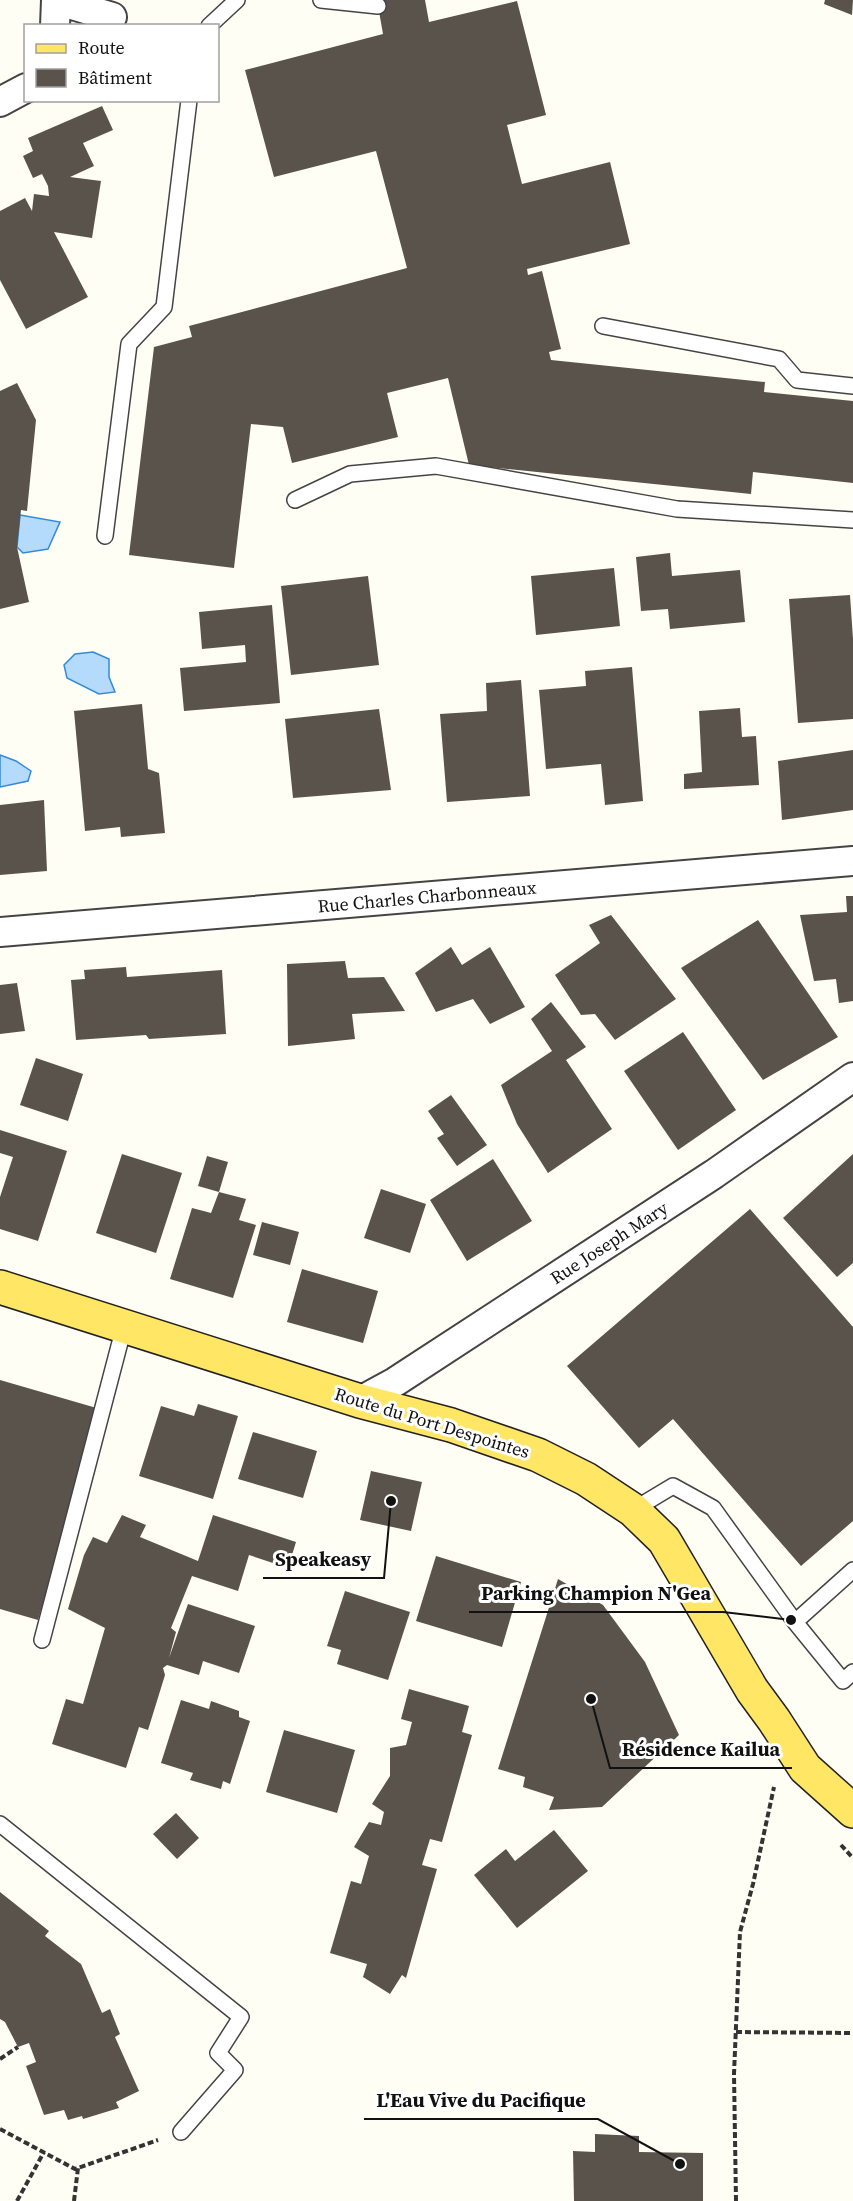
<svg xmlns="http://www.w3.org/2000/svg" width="853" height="2201" viewBox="0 0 853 2201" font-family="'Source Serif 4',serif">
	<rect width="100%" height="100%" fill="#fffef4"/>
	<path fill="#b4dbfb" stroke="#358ad8" stroke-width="1.5" d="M20,515L60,522L48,549L23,553L17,547Z
		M93,652L109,659V677L115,692L99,694L67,678L64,665L75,654Z
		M0,755L16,761L31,771L28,781L0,787Z"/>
	<path fill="#5a534c" d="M377,0H425L429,22L517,1L546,115L507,125L522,184L610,162L630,244L527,269L528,275L542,271L561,349L549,352L551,360L765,382L764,392L853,401V483L753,472L751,494L469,465L448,378L387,393L398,437L292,463L283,427L251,424L234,568L129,555L154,347L192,337L189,326L407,268L376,151L274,177L245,70L383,34Z
		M825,0H853L852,15L824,4Z
		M102,106L113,130L83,143L94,166L70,177L101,181L92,238L54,232L88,297L26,329L0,280V211L25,198L32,211L34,194L49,196L48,186L42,174L33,178L23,156L33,151L28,138Z
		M17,383L36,420L27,511L21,510L17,547L29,602L0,609V391Z
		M670,553L672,576L740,570L745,622L670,629L668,609L641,611L636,557Z
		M614,568L620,626L536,635L531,576Z
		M368,576L379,665L291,675L281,586Z
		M850,595L853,639V719L798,723L789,599Z
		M272,605L280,703L184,711L180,668L246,662L245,645L202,649L199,612Z
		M632,667L643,801L605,805L601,764L546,769L539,690L586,686L585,671Z
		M521,680L530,796L447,802L440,714L487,711L486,683Z
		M142,704L148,769L159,773L165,833L121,837L120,827L85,831L74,711Z
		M740,708L742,737L756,736L759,785L684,789V774L702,772L699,711Z
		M379,709L391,790L293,798L285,719Z
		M853,750V810L782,820L778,761Z
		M44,800L47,871L0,875V805Z
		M846,896H853V1001L839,1003L836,979L814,981L800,915L847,912Z
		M611,915L676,999L615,1040L595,1014L581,1015L555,975L600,943L589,925Z
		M758,920L838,1037L763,1080L681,968Z
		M451,947L462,965L490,947L525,1007L490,1024L473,999L436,1012L415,973Z
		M345,961L348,978L384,977L405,1011L352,1014L355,1039L288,1046L287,964Z
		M126,967L127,977L222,970L226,1034L149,1039L146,1035L76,1040L71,980L85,979L84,970Z
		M17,983L25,1031L0,1034V985Z
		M551,1002L586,1047L566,1060L612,1129L548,1173L517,1124L501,1085L552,1051L531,1019Z
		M683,1032L736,1110L678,1150L624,1071Z
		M36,1058L83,1074L68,1121L20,1105Z
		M451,1095L487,1145L457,1166L437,1138L444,1134L428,1111Z
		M0,1130L67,1151L38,1241L0,1229V1197L13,1157L0,1153Z
		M122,1154L182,1173L156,1253L96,1233Z
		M853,1154V1263L837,1277L783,1218Z
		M207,1156L228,1162L219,1192L198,1186Z
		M493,1159L532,1221L467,1261L430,1200Z
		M381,1189L426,1204L410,1253L364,1238Z
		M219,1192L246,1199L239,1220L256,1225L233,1298L170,1279L192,1208L211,1213Z
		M750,1209L853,1327V1521L801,1566L673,1419L639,1448L567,1366Z
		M262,1222L299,1232L290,1265L253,1255Z
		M302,1269L378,1291L363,1343L287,1322Z
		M0,1380L100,1409L38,1620L0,1609Z
		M198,1404L238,1416L213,1499L139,1476L161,1406L194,1416Z
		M253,1432L317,1451L303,1498L238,1479Z
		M371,1471L422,1482L411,1531L360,1520Z
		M122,1515L146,1525L140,1537L198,1561L213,1515L296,1542L288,1568L249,1555L238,1591L192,1576L171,1628L176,1632L169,1658L188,1604L255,1626L239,1673L203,1661L199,1675L167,1665L163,1668L165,1675L148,1730L139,1727L126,1768L52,1744L66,1699L83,1704L105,1628L68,1609L84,1555L93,1537L107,1543Z
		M436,1556L521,1582L502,1647L416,1621Z
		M558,1579L603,1605L645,1662L679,1735L602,1807L549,1810L554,1797L523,1787L525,1777L498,1769Z
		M345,1591L410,1612L388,1680L337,1664L341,1650L327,1646Z
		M409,1689L469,1706L462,1732L472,1735L442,1842L430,1839L422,1865L437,1869L406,1978L402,1975L390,1994L363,1977L367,1964L330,1953L351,1881L361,1884L369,1856L354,1847L369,1822L381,1825L384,1812L372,1804L390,1776V1748L406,1745L412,1722L401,1719Z
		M181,1700L209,1709L211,1701L239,1711V1717L250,1721L230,1784L223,1781L221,1789L190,1780L193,1773L161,1763Z
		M284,1730L355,1750L337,1813L266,1792Z
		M176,1813L199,1838L177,1859L153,1834Z
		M554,1830L588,1871L517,1928L474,1875L506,1849L515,1861Z
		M0,1892L49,1931L45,1936L81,1964L102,2013L110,2009L120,2034L115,2037L139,2091L116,2102L119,2108L83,2119L82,2116L68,2120L64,2110L44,2115L26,2066L36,2062L29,2043L18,2047L5,2022L0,2019Z
		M595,2134L639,2136V2152L703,2153V2201H574L573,2151L595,2152Z"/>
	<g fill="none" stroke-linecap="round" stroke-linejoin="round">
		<defs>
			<path id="service" d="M321,0L378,6
				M209,26L237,0
				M603,326L779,359L797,380L853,386
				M295,500L350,474L436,466L677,509L853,520
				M105,536L129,344L164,307L189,100
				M633,1510L673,1486L713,1508L795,1622L843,1681L853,1672
				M795,1622L853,1570
				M42,1640L124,1327
				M0,1824L241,2017L218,2053L235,2070L181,2132"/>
			<path id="minor" d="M56,0L112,17
				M55,26L56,0
				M0,102L26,88
				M0,932L853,861
				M360,1401L395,1382L714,1174L853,1077"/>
			<path id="primary" d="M0,1287L360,1401L451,1425L538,1455L586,1479L633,1510L664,1540L752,1690L774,1720L805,1768L853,1811"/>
		</defs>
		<use href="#service" stroke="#444" stroke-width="18"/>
		<use href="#minor" stroke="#444" stroke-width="32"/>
		<use href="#primary" stroke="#222" stroke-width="36"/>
		<path stroke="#333" stroke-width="4" stroke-dasharray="6 3" stroke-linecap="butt" d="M841,1845L853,1858
			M736,2032L853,2033
			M0,2059L18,2047
			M0,2129L75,2169L158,2140
			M17,2201L44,2152
			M74,2201L78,2168
			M736,2201L734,2074L740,1932L753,1884L774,1787"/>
		<use href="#service" stroke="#fff" stroke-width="15"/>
		<use href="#minor" stroke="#fff" stroke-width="28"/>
		<use href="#primary" stroke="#ffe664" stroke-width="33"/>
	</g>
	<g text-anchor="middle" stroke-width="6" stroke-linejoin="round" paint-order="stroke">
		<g font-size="18" fill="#111" stroke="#fff">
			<text transform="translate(427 897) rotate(-5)" y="6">Rue Charles Charbonneaux</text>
			<text transform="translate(609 1243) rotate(-33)" y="6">Rue Joseph Mary</text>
			<text transform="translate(432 1423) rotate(17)" y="6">Route du Port Despointes</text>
		</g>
	</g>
	<path fill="none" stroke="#111" stroke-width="2" d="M391 1501L384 1578H263M791 1620L723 1612H469M591 1699L610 1768H792M680 2164L598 2119H364"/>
	<g fill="#111" stroke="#fff" stroke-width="2">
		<circle cx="391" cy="1501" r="6"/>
		<circle cx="791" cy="1620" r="6"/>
		<circle cx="591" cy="1699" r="6"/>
		<circle cx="680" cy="2164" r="6"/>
	</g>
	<g font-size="20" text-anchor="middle" font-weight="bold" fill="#111" stroke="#fff" stroke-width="6" stroke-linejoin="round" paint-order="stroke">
		<text x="323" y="1566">Speakeasy</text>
		<text x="596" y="1600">Parking Champion N'Gea</text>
		<text x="701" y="1756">Résidence Kailua</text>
		<text x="481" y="2107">L'Eau Vive du Pacifique</text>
	</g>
	<rect x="24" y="24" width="195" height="78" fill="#ffffff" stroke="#a0a0a0" stroke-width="1.5"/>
	<rect x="36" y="44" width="30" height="9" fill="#ffe664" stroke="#a0a0a0" stroke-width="1.5"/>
	<text x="78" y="54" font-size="18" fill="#111111">Route</text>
	<rect x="36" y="69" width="30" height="18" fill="#5a534c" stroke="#a0a0a0" stroke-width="1.5"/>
	<text x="78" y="84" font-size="18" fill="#111111">Bâtiment</text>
</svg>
